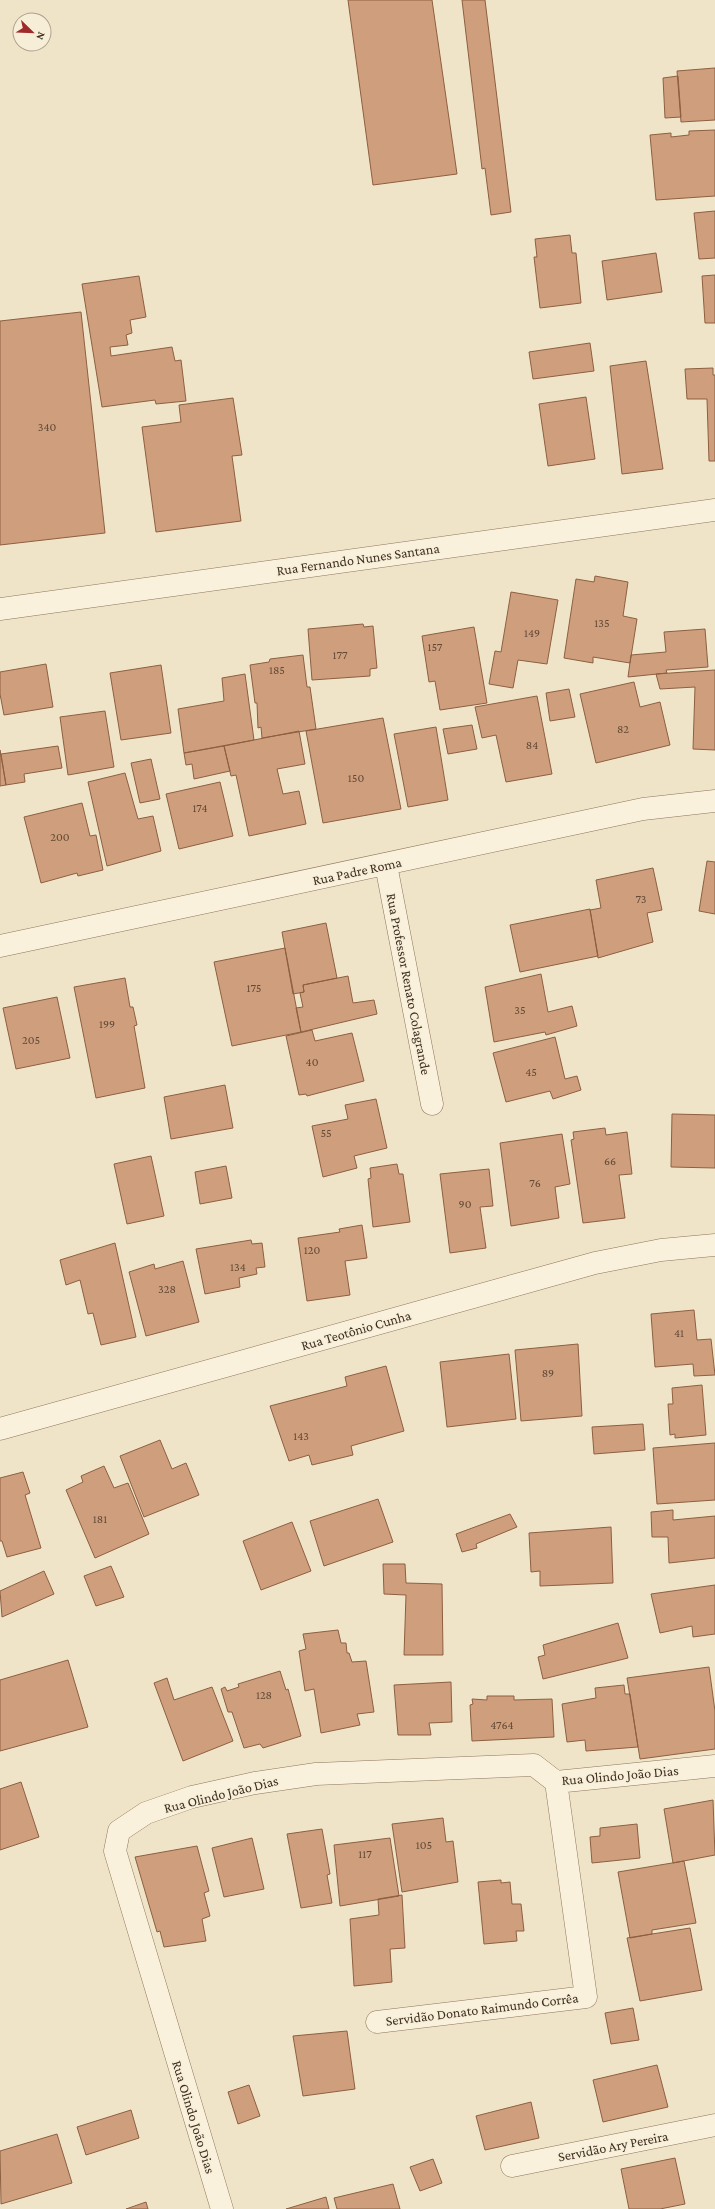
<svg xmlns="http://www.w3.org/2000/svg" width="715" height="2209" viewBox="0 0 715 2209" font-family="'Crimson Pro',serif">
	<rect width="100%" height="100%" fill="#f0e4c8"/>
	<path fill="#cf9f7d" stroke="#8d5f41" d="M348,0H432L457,174L373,185Z
		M462,0H485L511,212L491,215L485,168L482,169Z
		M715,68V120L681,122L677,71Z
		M678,76L681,117L665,118L663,78Z
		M715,130V196L656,200L650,135L671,133V137L689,135V131Z
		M715,211V258L699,259L694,213Z
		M570,235L572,253H576L581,303L540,308L534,257H537L535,239Z
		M656,253L662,292L607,300L602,261Z
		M715,275V323H705L702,276Z
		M139,276L146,317L130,320L132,333L126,335L128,345L110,347L111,356L172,347L175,361L181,360L186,401L156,404L155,400L102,407L82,284Z
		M81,312L105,533L0,545V321Z
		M590,343L594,371L533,379L529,352Z
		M646,361L663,469L622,474L610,366Z
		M713,368V375H715V461H709L707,399H687L685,369Z
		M586,397L595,459L548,466L539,404Z
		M233,398L242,455L232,456L241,521L156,532L142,427L181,422L179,405Z
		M595,576L628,582L623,616L637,619L630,663L593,657V663L564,658L576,579L594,582Z
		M511,592L558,600L547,664L518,660L513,688L489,684L495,651L501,652Z
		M363,624L364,627L373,626L377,668L370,669V676L312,680L308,629Z
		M474,627L487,703L440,710L435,681L429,682L422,636Z
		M705,629L708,667L666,670L667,673L628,677L631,655L666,652L664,632Z
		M303,655L307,687H310L316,729L262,738L261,727L258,728L257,703H255L250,665L269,662L270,659Z
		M46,664L53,707L4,715L0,694V672Z
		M161,665L171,733L121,740L110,673Z
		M715,670V750L693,749L695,687L660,689L656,674Z
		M245,674L254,740L184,753L178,709L224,701L222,678Z
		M634,682L640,707L660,702L670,745L596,763L580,694Z
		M569,689L575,717L550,721L546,693Z
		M537,696L552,774L506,782L496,735L482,738L475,707Z
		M105,711L114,767L68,775L60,717Z
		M383,718L401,809L323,823L306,731Z
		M472,725L477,749L448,754L443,729Z
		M436,727L448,800L408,807L394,734Z
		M299,731L305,764L277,769L283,794L299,791L306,824L249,836L236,775L231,776L224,746Z
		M58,746L62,768L24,774L25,782L6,785L1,754Z
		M224,746L230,771L194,779L192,764L186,765L184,753Z
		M0,750L6,785L0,786Z
		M151,759L160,799L140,803L131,763Z
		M125,773L138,819L153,816L161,851L107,866L88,782Z
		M220,782L233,836L179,849L166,794Z
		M82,803L90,836L96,835L103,870L78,876L77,873L41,883L24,817Z
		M707,861L715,862V914L699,911Z
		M653,868L662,910L647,913L653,942L598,958L590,910L601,908L596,880Z
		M590,909L598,956L520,972L510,925Z
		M326,923L337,978L303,985L304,992L293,994L282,932Z
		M285,948L301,1032L232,1046L214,962Z
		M541,974L548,1012L572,1006L577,1026L546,1035L545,1032L494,1042L485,987Z
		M348,976L353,1003L374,1000L377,1014L301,1032L296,1008L303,1007L300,993L304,992L303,985Z
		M125,978L130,1007H133L137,1025L134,1026L145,1088L96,1098L74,987Z
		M57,997L70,1058L16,1069L3,1008Z
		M312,1030L315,1041L352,1033L364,1081L307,1096L306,1094L299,1095L286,1036Z
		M555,1037L565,1079L577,1076L581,1090L553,1099L550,1091L506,1102L493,1053Z
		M225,1085L233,1128L171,1139L164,1097Z
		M376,1099L387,1148L354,1156L357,1168L323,1177L312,1126L348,1119L345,1105Z
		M672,1114L715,1115V1168L671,1167Z
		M605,1128L606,1135L627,1132L632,1174L619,1175L625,1218L583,1223L571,1140L574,1139L573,1132Z
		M562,1134L570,1184L555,1187L559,1218L511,1226L500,1143Z
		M151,1156L164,1216L127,1224L114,1164Z
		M397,1164L399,1174H403L410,1222L373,1227L368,1179L371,1178L370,1168Z
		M226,1166L232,1198L200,1204L195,1172Z
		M489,1169L493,1206L480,1207L486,1248L450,1253L440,1174Z
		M362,1225L367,1258L345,1261L350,1295L307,1301L298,1238L340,1232L339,1229Z
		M251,1240L252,1244L262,1243L265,1267L256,1268L257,1274L239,1278L240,1287L205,1294L196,1249Z
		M115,1243L136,1337L101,1345L93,1313L88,1314L80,1280L66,1285L60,1260Z
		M183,1261L199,1322L146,1336L129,1272L154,1264L155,1269Z
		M694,1310L697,1340L711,1339L715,1375L694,1376L693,1364L655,1367L651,1314Z
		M578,1344L582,1416L521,1421L515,1350Z
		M509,1354L516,1419L447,1427L440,1362Z
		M386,1366L404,1431L351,1446L353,1455L312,1465L309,1455L289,1461L270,1406L347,1386L345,1377Z
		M702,1385L706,1435L675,1438V1434L670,1435L668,1404H673L672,1388Z
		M643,1424L645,1450L594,1454L592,1427Z
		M160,1440L172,1469L186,1463L199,1495L144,1517L120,1456Z
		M715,1443V1500L657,1504L653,1448Z
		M104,1466L114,1488L128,1483L149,1534L95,1558L66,1490L83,1482L81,1476Z
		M23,1472L30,1493L25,1495L41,1548L7,1557L2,1541H0V1478Z
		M378,1499L393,1542L324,1566L310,1521Z
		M673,1510V1520L715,1516V1558L669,1563L668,1537H652L651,1512Z
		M510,1514L517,1527L476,1544L477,1548L462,1552L456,1534Z
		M292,1522L311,1571L261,1590L243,1541Z
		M611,1527L613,1583L540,1586V1571L531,1572L529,1533Z
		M383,1564H405L406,1583L442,1584L443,1655H404L406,1595L384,1594Z
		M111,1566L124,1597L96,1606L84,1576Z
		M44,1571L54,1594L2,1617L0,1591Z
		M715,1585V1634L693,1637L692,1626L660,1633L651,1594Z
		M618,1623L628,1658L543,1679L538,1657L545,1655L543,1645Z
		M338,1630L341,1643H346L347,1653H349L352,1662L366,1661L374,1712L357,1714L360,1725L321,1733L314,1689L305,1691L299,1651L306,1649L303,1634Z
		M68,1660L88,1727L0,1751V1680Z
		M709,1667L715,1711V1749L640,1759L627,1678Z
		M280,1671L286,1690L288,1689L301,1736L263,1748L260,1744L244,1748L232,1712H228L221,1689L225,1687L227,1691L239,1687L238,1684Z
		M167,1678L174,1700L212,1687L233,1741L183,1761L154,1683Z
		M451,1682L452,1722L429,1723L431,1735H398L394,1685Z
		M624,1685L625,1694H630L638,1747L586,1751L585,1740L567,1742L562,1704L596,1698L595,1688Z
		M487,1696H514V1700L552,1699L554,1737L472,1741L470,1705L473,1704L472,1699L487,1700Z
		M21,1782L39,1837L0,1850V1789Z
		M713,1800L715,1855L673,1863L664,1809Z
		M443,1818L446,1842L453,1841L458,1882L402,1892L392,1824Z
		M637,1824L640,1858L592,1863L590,1837L600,1836V1828Z
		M322,1829L330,1874L327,1875L332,1903L301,1908L287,1834Z
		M252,1838L264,1889L224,1897L212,1848Z
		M390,1838L399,1896L340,1906L334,1845Z
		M197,1846L209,1891L204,1893L210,1916L202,1919L206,1941L164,1947L160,1931L157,1932L135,1857Z
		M684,1861L696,1923L652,1930V1934L630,1938L618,1872Z
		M501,1880V1883L510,1882L512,1904H521L524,1931H516L517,1941L484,1944L478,1882Z
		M402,1895L405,1948L390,1949L392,1982L354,1986L350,1919L379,1915L378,1899Z
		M690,1928L702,1990L640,2001L627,1938Z
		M633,2008L639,2040L611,2044L605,2013Z
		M347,2031L355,2089L303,2096L293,2036Z
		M657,2065L668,2107L603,2122L593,2080Z
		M249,2085L260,2116L238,2124L228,2092Z
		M531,2102L539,2138L485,2150L476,2116Z
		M131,2110L139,2138L86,2155L77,2127Z
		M57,2134L72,2183L1,2204L0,2151Z
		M675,2158L685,2204L660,2209H629L621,2169Z
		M433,2159L442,2183L420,2191L410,2167Z
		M393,2184L400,2209H337L334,2198Z
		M326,2197L329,2209H286Z
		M146,2202L148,2209H126Z"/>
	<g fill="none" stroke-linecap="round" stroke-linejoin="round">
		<defs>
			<path id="minor" d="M0,609L715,510
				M386,865L432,1104
				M0,1429L595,1263L661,1250L715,1245
				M377,2022L586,1997L556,1782
				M512,2166L715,2125
				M222,2209L115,1851L119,1831L146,1813L192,1797L255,1783L316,1774L534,1765L556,1782L715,1766"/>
			<path id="tertiary" d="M0,946L643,809L715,801"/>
		</defs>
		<use href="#minor" stroke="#8d765c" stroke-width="23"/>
		<use href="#tertiary" stroke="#8d765c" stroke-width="23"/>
		<use href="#minor" stroke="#faf1dc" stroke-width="22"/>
		<use href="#tertiary" stroke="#faf1dc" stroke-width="22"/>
	</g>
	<g text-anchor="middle" stroke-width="3" stroke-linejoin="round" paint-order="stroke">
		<g font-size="12" fill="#624a37">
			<text x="47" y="431">340</text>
			<text x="602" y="627">135</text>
			<text x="532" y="637">149</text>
			<text x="435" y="651">157</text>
			<text x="340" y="659">177</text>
			<text x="277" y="674">185</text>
			<text x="623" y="733">82</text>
			<text x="532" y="749">84</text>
			<text x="356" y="782">150</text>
			<text x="200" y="812">174</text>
			<text x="60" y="841">200</text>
			<text x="641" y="903">73</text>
			<text x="254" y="992">175</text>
			<text x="520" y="1014">35</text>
			<text x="107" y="1028">199</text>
			<text x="31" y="1044">205</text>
			<text x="312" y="1066">40</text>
			<text x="531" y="1076">45</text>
			<text x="326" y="1137">55</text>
			<text x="610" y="1165">66</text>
			<text x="535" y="1187">76</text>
			<text x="465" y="1208">90</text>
			<text x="312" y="1254">120</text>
			<text x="238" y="1271">134</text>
			<text x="167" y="1293">328</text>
			<text x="679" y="1337">41</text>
			<text x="548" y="1377">89</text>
			<text x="301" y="1440">143</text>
			<text x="100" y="1523">181</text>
			<text x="264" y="1699">128</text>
			<text x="502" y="1729">4764</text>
			<text x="424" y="1849">105</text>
			<text x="365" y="1858">117</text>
		</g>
		<g font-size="14" fill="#3d2e20" stroke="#f7eed8">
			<text transform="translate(358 559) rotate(-8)" y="5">Rua Fernando Nunes Santana</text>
			<text transform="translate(357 871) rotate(-12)" y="5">Rua Padre Roma</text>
			<text transform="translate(409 984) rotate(79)" y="5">Rua Professor Renato Colagrande</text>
			<text transform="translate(356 1330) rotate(-16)" y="5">Rua Teotônio Cunha</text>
			<text transform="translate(620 1775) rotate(-5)" y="5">Rua Olindo João Dias</text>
			<text transform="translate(221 1794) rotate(-14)" y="5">Rua Olindo João Dias</text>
			<text transform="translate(482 2009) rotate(-7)" y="5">Servidão Donato Raimundo Corrêa</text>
			<text transform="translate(194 2117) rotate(73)" y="5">Rua Olindo João Dias</text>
			<text transform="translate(613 2146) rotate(-11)" y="5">Servidão Ary Pereira</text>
		</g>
	</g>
	<g transform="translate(32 32) rotate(113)"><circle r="19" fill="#f7eed8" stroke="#ada18e"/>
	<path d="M0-3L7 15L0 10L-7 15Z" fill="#9e2a2b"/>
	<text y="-6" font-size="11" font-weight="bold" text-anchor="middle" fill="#3d2e20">N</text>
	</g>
</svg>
